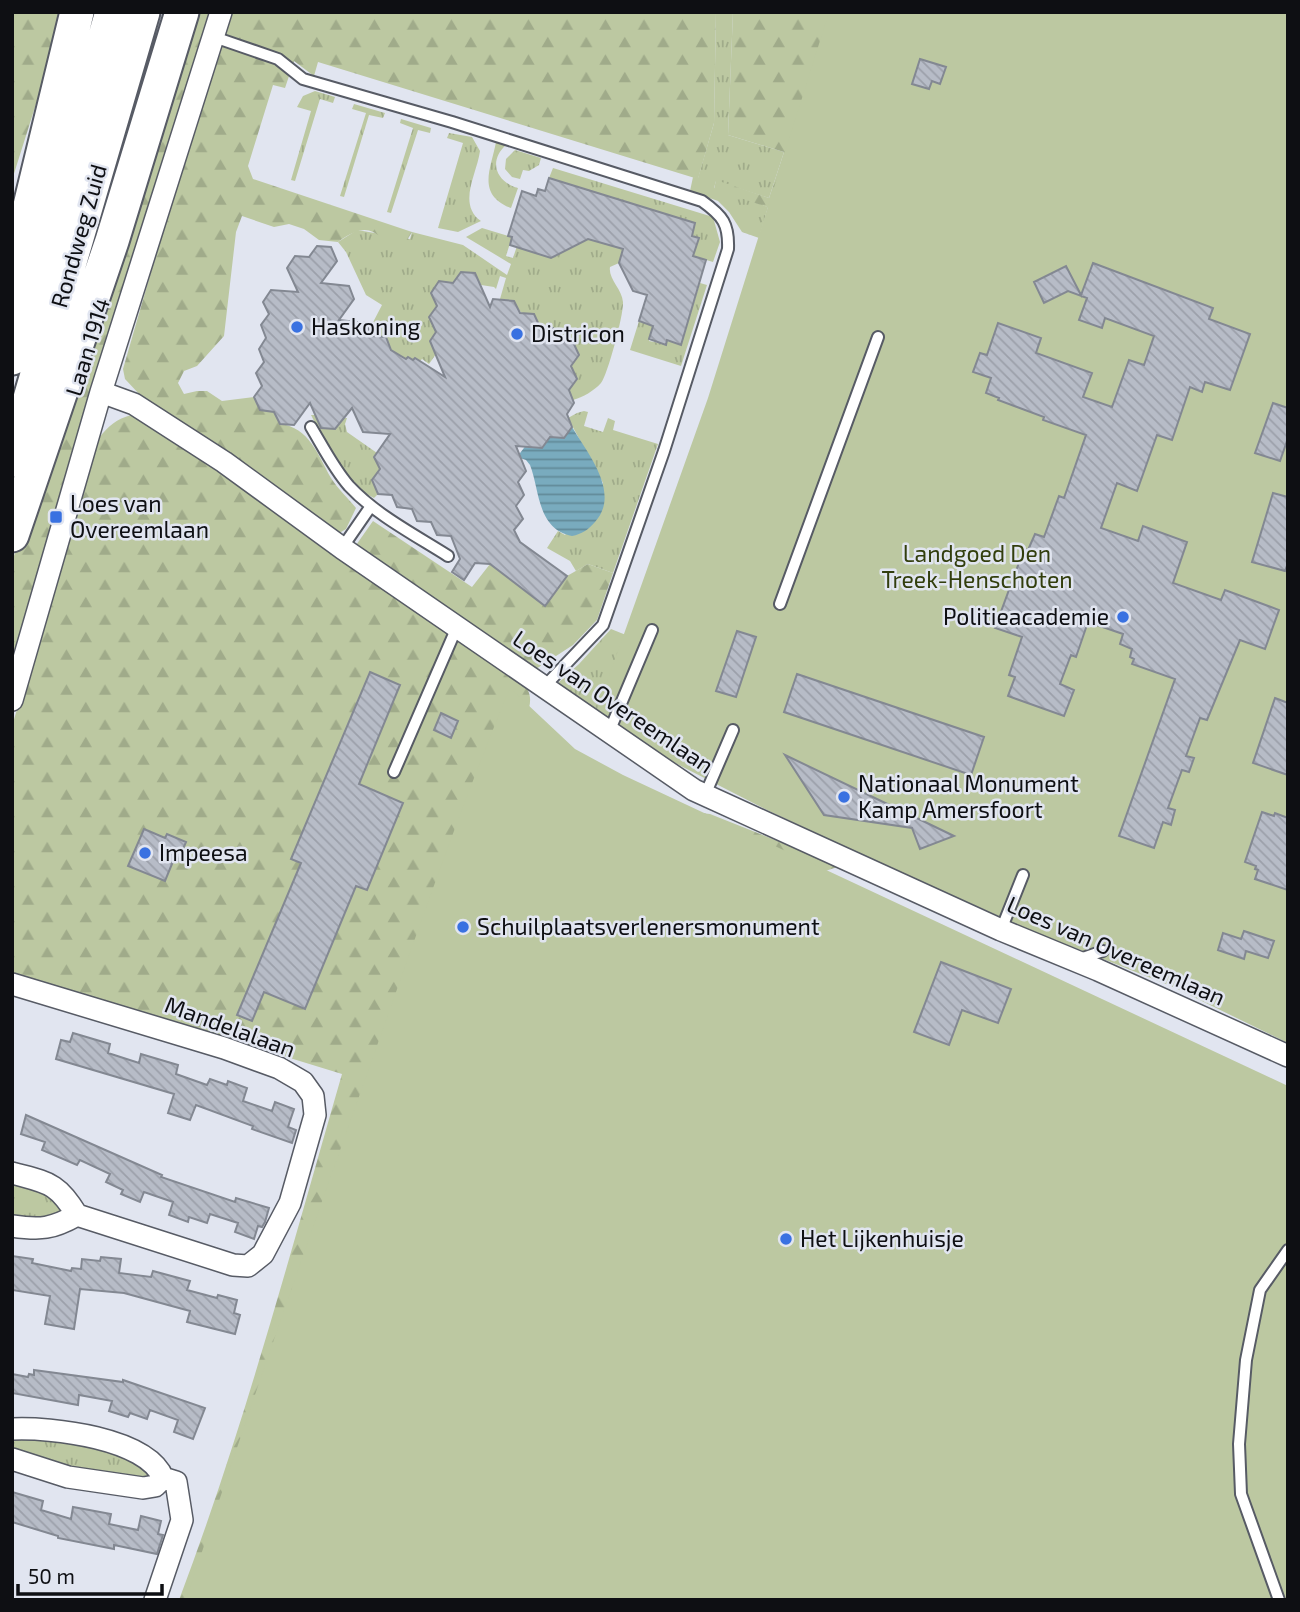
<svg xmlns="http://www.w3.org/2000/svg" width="1300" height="1612" viewBox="0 0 1300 1612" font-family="'Exo 2',sans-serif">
	<defs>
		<pattern id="grass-tufts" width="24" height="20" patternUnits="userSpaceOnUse" patternTransform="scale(1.75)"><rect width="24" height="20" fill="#bcc8a1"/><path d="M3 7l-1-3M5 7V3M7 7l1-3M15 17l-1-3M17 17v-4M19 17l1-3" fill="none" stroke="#a0ab8a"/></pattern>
		<pattern id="forest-firs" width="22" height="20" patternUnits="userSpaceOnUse" patternTransform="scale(1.75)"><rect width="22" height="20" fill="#bcc8a1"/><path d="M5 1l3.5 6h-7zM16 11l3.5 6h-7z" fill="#a0ab8a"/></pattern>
		<pattern id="water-rules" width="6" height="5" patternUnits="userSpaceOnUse" patternTransform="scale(1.75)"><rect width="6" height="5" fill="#79abbe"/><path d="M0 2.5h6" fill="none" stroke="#628a99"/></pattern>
		<pattern id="building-back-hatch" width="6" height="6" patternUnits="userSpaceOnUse" patternTransform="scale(1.75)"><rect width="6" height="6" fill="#b7bcc7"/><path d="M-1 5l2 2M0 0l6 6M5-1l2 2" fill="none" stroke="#9ca0aa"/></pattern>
	</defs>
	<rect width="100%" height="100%" fill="#e1e5f0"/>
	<path fill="url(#grass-tufts)" d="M716,12H733L728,135L784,152L769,198L716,181L714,188L768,207L759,238L742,232L729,212L718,201L690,191L693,177L698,178L714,123Z
		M315,91L335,97L333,103L320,99L295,181L291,180L311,111L297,107L303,96Z
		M354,104L385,113L383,118L369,115L344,197L340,196L366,113L352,109Z
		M401,119L431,128L430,133L418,130L391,213L387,212L413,128L400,123Z
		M449,133L472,137L480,151C477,174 457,204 481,221L458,232L438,228L463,143L447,138Z
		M496,142L506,145C488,161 496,182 518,188L511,208C476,194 491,169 496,142Z
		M515,150L541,158L539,165L529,171L523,170L520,179L512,177L505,169L506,159Z
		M553,168L713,217L720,242L713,262L693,256L699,239L692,236L695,223L549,178Z
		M482,228L512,237L506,256L513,258L519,240L542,255L551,258L588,239L630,251L621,256L619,263L610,267C608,279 622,289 623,302C624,313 608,374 601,383C594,391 583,397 573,400L569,390L577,379L571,366L579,355L573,342L559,341L553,328C535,327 522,318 514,301L500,299L506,278L500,276L496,289L494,287L481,285L475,273L461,272L453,283L439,281L431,293L437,306L429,317L436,332L430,341L436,354L429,364L422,359L420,361L415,358L413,360L408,357L406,359L388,355L391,350L386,337L372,336L369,330L382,305L366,295L346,252L338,242L357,230L410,239L412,232L463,245L507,275L511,264L466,237Z
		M700,283L707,285L681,366L630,350L639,321L653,326L649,341L665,344L667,341L681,344Z
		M584,411L588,412L584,426L603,432L608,418L615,421L613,430L658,444L613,573L588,564L576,571L570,561L547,548L558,531L565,535L603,483L568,418L577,413Z
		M311,415H315L321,428L335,429L344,418H347L345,424L347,432L377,453L374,457L380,469L372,480L378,494L374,498C349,487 323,439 311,415Z
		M611,629L626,635L606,709L591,711L559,688V682L579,664Z
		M12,1179L58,1196L62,1207L57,1220L12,1219Z
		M12,1437H59L134,1456L153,1479L73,1471L12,1453Z"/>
	<path fill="url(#forest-firs)" d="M12,12H65L12,180Z
		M193,12H214L66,476L54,516L55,521L12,660V562Z
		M228,12H716L714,123L698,179L318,62L314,76L294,61L285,88L273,85L248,166L253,179L412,232L404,245C372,242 376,215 338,242L319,240L304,229L289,224L274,227L242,216L236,232L224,336L197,366L184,371L178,383L184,394L197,391H207L222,401L254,397L260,410L274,412L280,424C309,427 318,455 331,478C338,489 348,498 356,508L346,529L336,535L140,395L125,379L123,369L186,151L190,147L203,107L201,102Z
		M733,12H880L835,230L714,189L716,180L769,198L784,152L728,135Z
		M131,415L149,421L192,454L520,680C529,689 532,696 529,708L485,827L683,811L710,814L840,866L814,875L442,1600H179C244,1428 291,1250 342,1074L12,973V726L99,438C108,426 117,419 131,415Z
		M373,521L472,587L490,564L567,576L588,564L613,573L597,620L573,645L536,669L354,548Z"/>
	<path fill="#bcc8a1" d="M829,12H1288V1043L1171,986L1025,928L856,852L767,810L593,721L708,398Z
		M510,688L575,749L623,775L1288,1086V1600H186C248,1412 313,1226 379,1040C421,922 462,803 510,688Z"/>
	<path fill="url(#water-rules)" d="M572,427C588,454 621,493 595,522C588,530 582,534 572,536C537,529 540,491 530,465L526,460L517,457L527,444L529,447L542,448L550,437L564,438Z"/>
	<path fill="url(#building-back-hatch)" stroke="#838892" stroke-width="2" d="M920,59L946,67L940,84L932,81L929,89L912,84Z
		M549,178L695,223L692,236L699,238L693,256L706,260L681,345L667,340L666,345L649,339L653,326L639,321L647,295L633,291L619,263L623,249L588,239L551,258L510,245L512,237L508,236L522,191L536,196L538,189L545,191Z
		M317,246L331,247L337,261L321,283L349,286L354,299L339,320L366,323L372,336L386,337L391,350L406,359L408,357L413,360L415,358L445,377L430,341L436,332L429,317L437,306L431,293L439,281L453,283L461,272L475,273L490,307L493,299L514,301L520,313L534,314L540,327L553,328L559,341L573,342L579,355L571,366L577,379L569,390L574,403L567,414L572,427L564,438L550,437L542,448L516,446L526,471L518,482L524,495L516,506L523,519L514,530L520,542L567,576L545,606L490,564L475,563L464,580L452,572L460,559L451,536L437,535L431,522L417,521L412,509L397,507L392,495L378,494L372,480L380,469L374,457L390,434L363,432L352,408L335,429L321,428L310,403L294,425L280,424L274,412L260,410L254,397L262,386L256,373L264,362L259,349L266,338L261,325L269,314L263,302L271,290L298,292L287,268L295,256L309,257Z
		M1093,263L1213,308L1209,319L1250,334L1230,390L1205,382L1202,392L1190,387L1172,440L1157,435L1137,491L1117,483L1101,528L1138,541L1143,526L1187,542L1173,583L1221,600L1225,590L1279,610L1265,649L1240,640L1207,720L1200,718L1186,756L1194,758L1189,772L1182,770L1168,808L1175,810L1171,825L1163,822L1154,848L1119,836L1175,679L1132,664L1134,659L1130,657L1132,649L1120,644L1123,634L1088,622L1076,657L1071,655L1060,684L1074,690L1064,716L1008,696L1015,677L1009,675L1022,637L995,628L1024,549L1028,550L1035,534L1044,537L1059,496L1064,498L1086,435L1043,420L1044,417L998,400L999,398L986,393L991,378L973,372L980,353L987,355L998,323L1041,338L1036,353L1092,373L1083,397L1112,407L1129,360L1144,365L1154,336L1105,318L1102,328L1079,320L1087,298L1068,291L1044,303L1034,282L1066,266L1081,295Z
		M1273,403L1288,408V438L1280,461L1255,453Z
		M1273,493L1288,497V563L1285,571L1252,562Z
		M737,631L756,637L736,697L716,691Z
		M370,672L400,685L359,784L403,803L367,890L356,886L305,1009L264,992L252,1021L237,1015L301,863L291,859Z
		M797,674L984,737L971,775L784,712Z
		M1275,698L1288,703V775L1253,763Z
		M441,713L458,721L451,738L434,730Z
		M785,755L925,822L954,836L920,849L912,828L824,815Z
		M1262,812L1274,816L1275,813L1288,818V890L1255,879L1258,870L1255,869L1256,866L1245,862Z
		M144,829L165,838L167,834L186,842L178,861L174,859L165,881L128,866Z
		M1244,931L1274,941L1268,958L1246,951L1244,959L1218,950L1223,933L1241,939Z
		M941,962L1011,989L998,1023L962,1010L949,1045L914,1032Z
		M73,1033L110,1044L108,1053L139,1063L141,1054L178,1065L176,1074L207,1085L210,1079L227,1085L228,1081L247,1088L243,1101L272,1111L275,1102L294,1109L288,1127L296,1130L292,1143L252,1129L253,1126L196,1105L190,1120L168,1113L174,1094L56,1059L61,1040L70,1042Z
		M26,1115L162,1175L161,1177L235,1202L236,1198L269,1208L265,1222L262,1227L258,1226L254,1239L235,1232L238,1223L210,1214L207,1223L189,1217L188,1222L169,1215L173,1202L144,1192L140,1202L121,1194L123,1190L106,1182L110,1174L80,1160L77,1165L42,1150L45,1142L21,1134Z
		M12,1256L33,1259L32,1263L71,1271L72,1268L81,1269L82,1259L100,1261L101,1257L121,1259L119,1273L151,1277L153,1271L190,1281L187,1290L217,1298L218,1295L237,1300L234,1313L240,1315L235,1334L187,1322L190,1311L124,1293L80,1289L74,1329L45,1324L50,1296L12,1290Z
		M34,1370L123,1382V1380L205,1408L193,1439L174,1432L178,1420L150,1410L147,1419L130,1413L128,1417L109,1411L112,1401L79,1395L78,1405L12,1393V1374L28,1377L29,1374L34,1375Z
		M12,1492L43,1501L41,1510L71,1519L73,1507L111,1514L109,1524L138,1530L141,1516L161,1521L158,1534L163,1535L157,1554L114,1545V1549L58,1538V1536L12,1522Z"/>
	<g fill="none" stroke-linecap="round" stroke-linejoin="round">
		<defs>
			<path id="lane" d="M214,37L278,59L303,79L452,122L702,201C723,216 729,224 728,249L664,451L603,625L543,688
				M311,427C323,447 334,469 349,486C376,515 415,535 448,556
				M342,548L371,506
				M780,604L878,337
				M609,732L652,630
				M394,772L457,627
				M705,795L733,730
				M1001,930L1023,875
				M1080,959L1103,951
				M1279,1600L1241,1494L1239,1444L1246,1360L1260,1290L1288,1250"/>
			<path id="street" d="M101,392L134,404L224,462L342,548L694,790L1001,930L1098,970L1288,1056
				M12,700L101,392L221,12
				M12,984L224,1048L279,1068L303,1082L313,1096L315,1115L290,1203L263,1254L248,1266L233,1265L77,1215
				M12,1173C48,1183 57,1182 77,1215C52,1229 41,1230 12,1226
				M12,1429C51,1427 147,1438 163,1478
				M12,1459L68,1477L143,1488L155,1486L163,1478
				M155,1600L182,1520L176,1482L163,1478"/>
			<path id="primary" d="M12,280L77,12
				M12,358L112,12
				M12,460L143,12
				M12,535L112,241L182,12"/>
		</defs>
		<use href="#lane" stroke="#575b65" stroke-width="14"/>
		<use href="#street" stroke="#575b65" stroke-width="24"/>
		<use href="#primary" stroke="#575b65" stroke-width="37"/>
		<use href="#lane" stroke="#fff" stroke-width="10"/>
		<use href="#street" stroke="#fff" stroke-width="21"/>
		<use href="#primary" stroke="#fff" stroke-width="33"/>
	</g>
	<g fill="#3971e1" stroke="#e1e5f0" stroke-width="2.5">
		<circle cx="297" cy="327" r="7"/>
		<circle cx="517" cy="334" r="7"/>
		<rect x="49" y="510" width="14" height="14" rx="3.5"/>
		<circle cx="1123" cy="617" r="7"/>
		<circle cx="844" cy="797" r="7"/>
		<circle cx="145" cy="853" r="7"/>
		<circle cx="463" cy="927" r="7"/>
		<circle cx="786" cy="1239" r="7"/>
	</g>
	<g text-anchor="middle" stroke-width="5" stroke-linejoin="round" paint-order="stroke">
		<g font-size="23" fill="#0e0f13" stroke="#e1e5f0">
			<text transform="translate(79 236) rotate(-74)" y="8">Rondweg Zuid</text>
			<text transform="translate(88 347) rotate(-73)" y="8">Laan 1914</text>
			<text transform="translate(613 702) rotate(34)" y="8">Loes van Overeemlaan</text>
			<text transform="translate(1116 951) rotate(24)" y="8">Loes van Overeemlaan</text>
			<text transform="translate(230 1027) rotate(20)" y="8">Mandelalaan</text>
		</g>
		<g font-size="23" fill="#0e0f13" stroke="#e1e5f0" text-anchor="start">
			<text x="311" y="335">Haskoning</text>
			<text x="531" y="342">Districon</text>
			<text x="70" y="512">Loes van<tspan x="70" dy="26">Overeemlaan</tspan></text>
			<text x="1109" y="625" text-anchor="end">Politieacademie</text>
			<text x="858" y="792">Nationaal Monument<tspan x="858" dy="26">Kamp Amersfoort</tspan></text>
			<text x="159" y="861">Impeesa</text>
			<text x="477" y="935">Schuilplaatsverlenersmonument</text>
			<text x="800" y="1247">Het Lijkenhuisje</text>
		</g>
		<g font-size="23" fill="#323e0d" stroke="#e1e5f0">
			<text x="977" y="562">Landgoed Den<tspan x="977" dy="26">Treek-Henschoten</tspan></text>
		</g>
	</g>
	<rect width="1300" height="1612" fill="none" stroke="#0e0f13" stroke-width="28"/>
	<path d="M18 1584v10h144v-10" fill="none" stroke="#0e0f13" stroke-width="3.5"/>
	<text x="28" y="1584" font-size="21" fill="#0e0f13" stroke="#e1e5f0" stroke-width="5" paint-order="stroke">50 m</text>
</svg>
